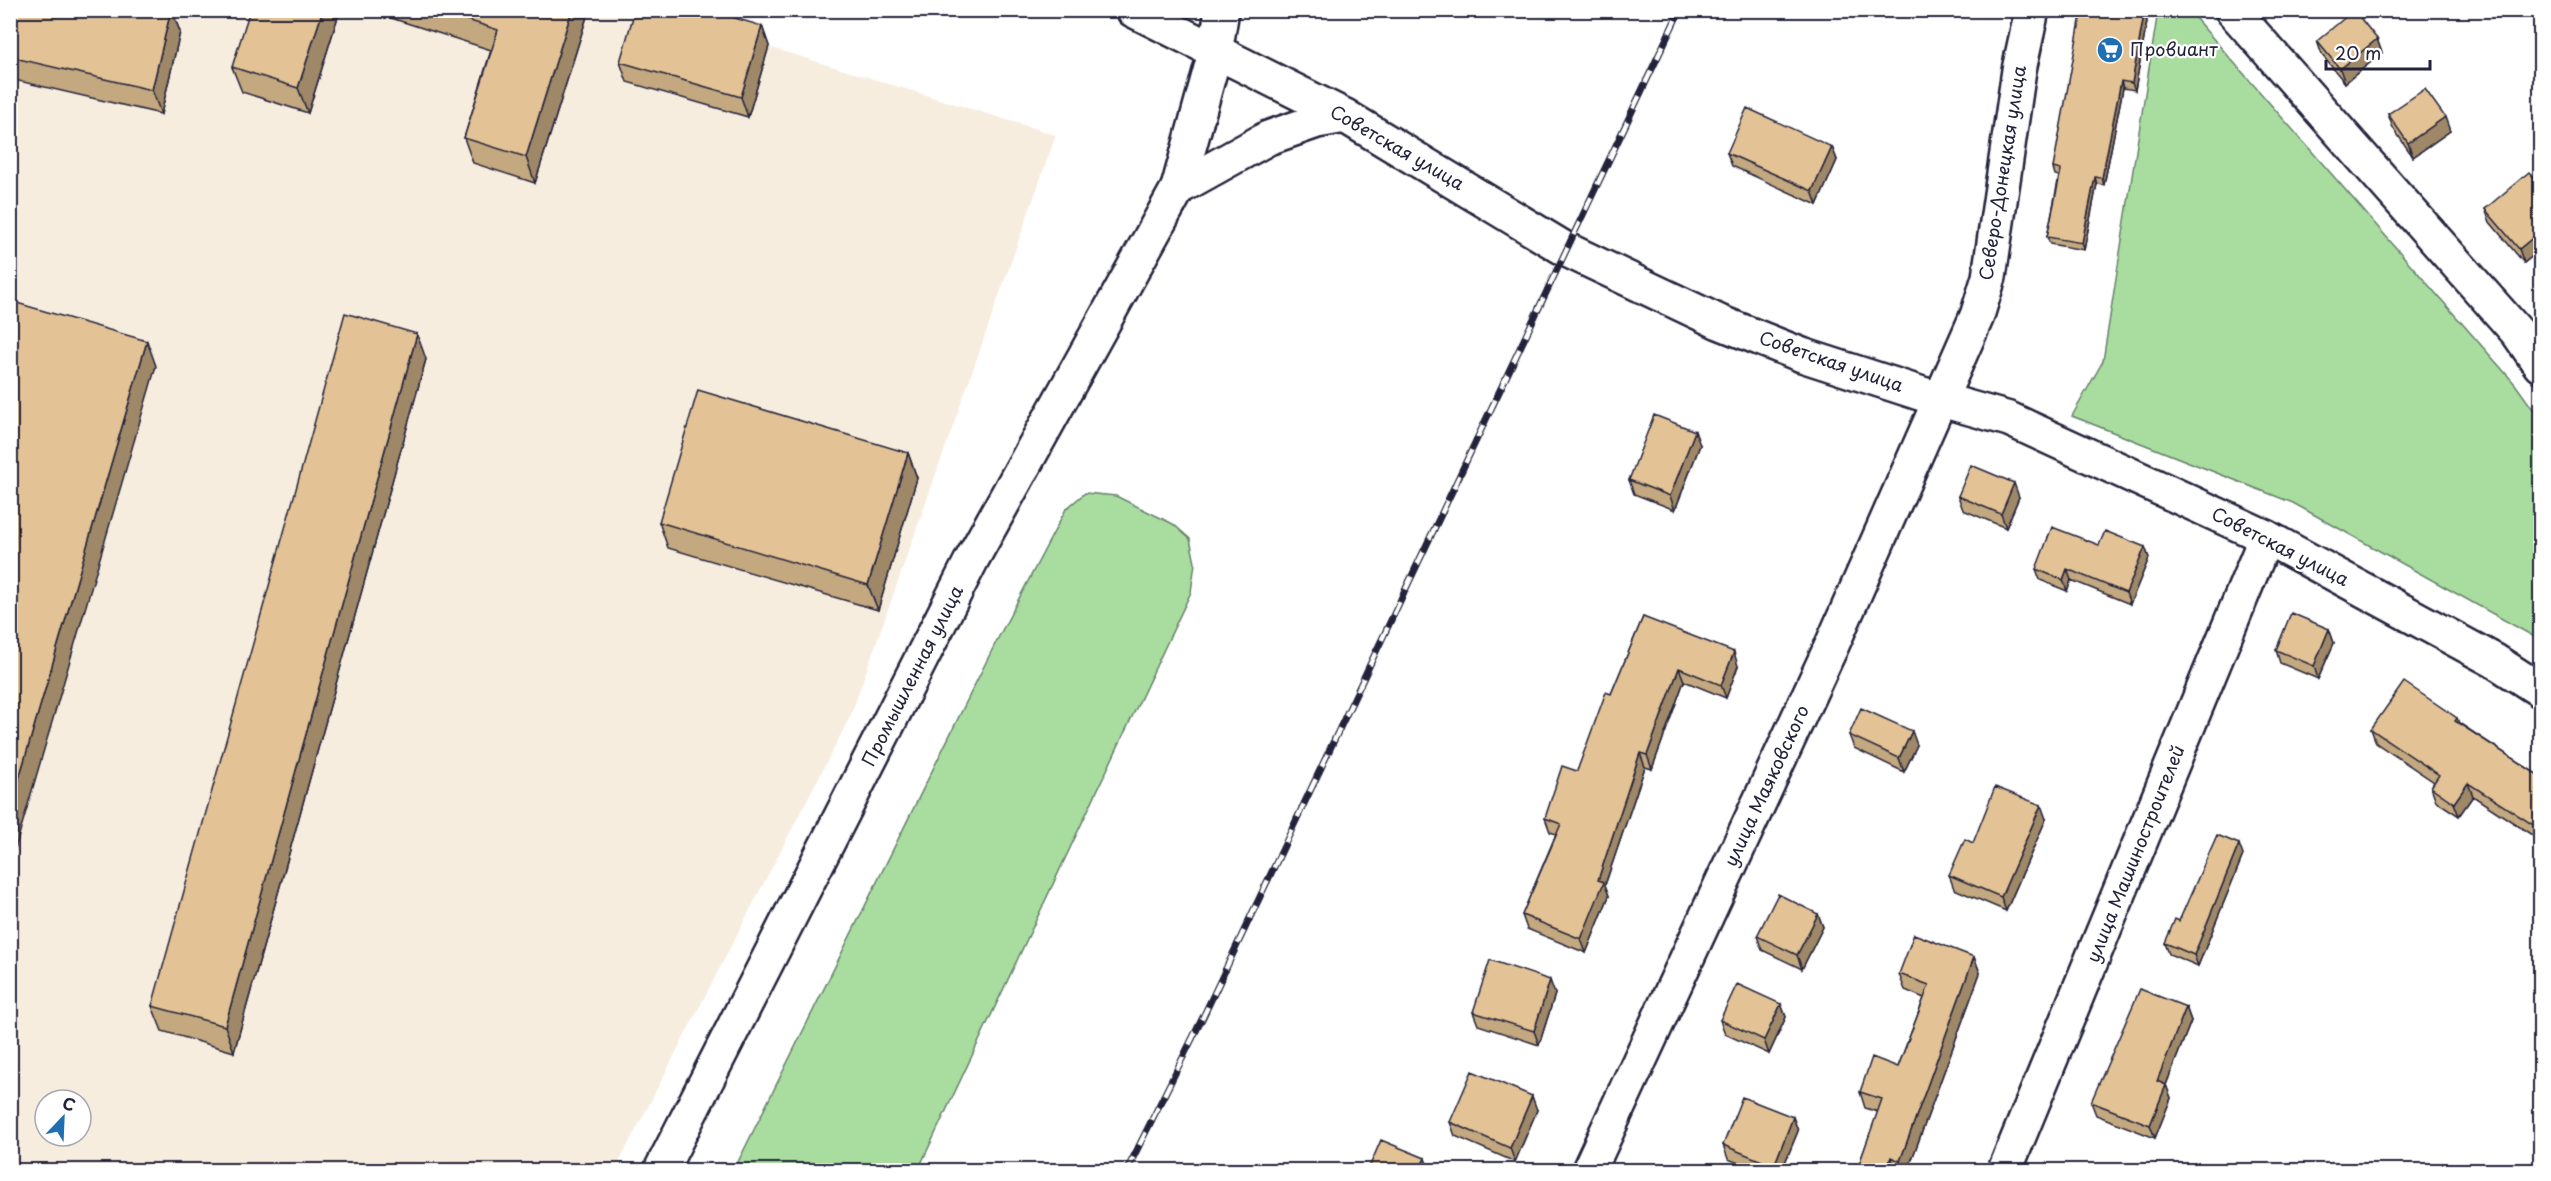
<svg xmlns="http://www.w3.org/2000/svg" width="2551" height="1181" viewBox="0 0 2551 1181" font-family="'Playpen Sans',sans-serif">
	<rect width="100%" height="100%" fill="#fff"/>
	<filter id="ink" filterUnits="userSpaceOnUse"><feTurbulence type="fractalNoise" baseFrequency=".0167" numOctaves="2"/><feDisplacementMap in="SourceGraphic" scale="12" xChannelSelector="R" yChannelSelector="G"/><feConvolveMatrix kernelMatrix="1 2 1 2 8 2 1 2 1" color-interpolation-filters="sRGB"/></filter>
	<g filter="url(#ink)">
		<path fill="#f7eddf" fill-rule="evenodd" d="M10,11H651L1056,135L850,717L615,1170H11ZM45,1100H81V1136H45Z"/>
		<path fill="#a9dd9f" stroke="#66806d" stroke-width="1.5" d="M2158,11H2189L2515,384L2540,419V640L2293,503L2072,416L2103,361Z
			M1085,493L1116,496L1173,524L1190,539L1195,563L1191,592L918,1170H734L996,642L1066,509Z"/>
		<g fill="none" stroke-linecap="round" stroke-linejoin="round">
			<defs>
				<path id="minor" d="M1133,10L1345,116
					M2232,10L2518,333L2540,365
					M1178,188L1215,53L1222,10
					M2005,1170L2266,537"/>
				<path id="tertiary" d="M1938,399L2009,419L2266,537L2495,661L2540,690"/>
				<path id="secondary" d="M661,1170L972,559L1178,188L1268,138L1317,121L1345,116L1565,249L1719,322L1802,355L1938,399
					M1589,1170L1832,645L1977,316L1989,277L2019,70L2032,10"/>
			</defs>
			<use href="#minor" stroke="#22223b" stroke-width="38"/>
			<use href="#tertiary" stroke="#22223b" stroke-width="38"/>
			<use href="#secondary" stroke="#22223b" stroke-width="38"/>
			<use href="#minor" stroke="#fff" stroke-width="33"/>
			<use href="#tertiary" stroke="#fff" stroke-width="33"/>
			<use href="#secondary" stroke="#fff" stroke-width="33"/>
			<defs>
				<path id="rail" d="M1127,1170L1203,1017L1680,10"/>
			</defs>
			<use href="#rail" stroke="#22223b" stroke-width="7"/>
			<use href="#rail" stroke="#fff" stroke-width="4.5" stroke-dasharray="14" stroke-linecap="butt"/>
		</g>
		<path fill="#c3a880" stroke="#22223b" stroke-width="1.5" d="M10,10H172L180,32L161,114L10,79Z
			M340,10L308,113L242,92L232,67Z
			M366,10H589L535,183L473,163L464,138L491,50Z
			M2144,14L2147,21L2135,90L2123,88L2104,185L2097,184L2084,250L2050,244L2047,237L2059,176L2055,175L2053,168Z
			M762,26L769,46L748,117L627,82L620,62Z
			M2377,39L2382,53L2345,83L2322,55L2317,41Z
			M2388,114L2450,131L2413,157L2393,128Z
			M1832,147L1837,160L1817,205L1732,166L1727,153Z
			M2541,185V249L2524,263L2490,222L2485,209Z
			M426,359L234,1052L162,1031L152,1006Z
			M1700,445L1675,510L1634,494L1629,480Z
			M908,453L917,478L878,610L668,548L659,522Z
			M1958,496L2019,497L2006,528L1963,510Z
			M2099,545L2145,547L2149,558L2130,604L2071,580L2067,591L2040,580L2036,569Z
			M1643,617L1738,666L1726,698L1684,681L1652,769L1645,767L1605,885L1609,896L1586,953L1527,929L1522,915L1556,834L1550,832L1545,818L1577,771L1611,694Z
			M2329,629L2334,643L2318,679L2280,663L2276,650Z
			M2457,718L2459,723L2541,777V841L2473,796L2459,816L2436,801L2431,787L2434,782L2376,743L2371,729Z
			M1849,735L1917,745L1904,772L1854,748Z
			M2046,819L2006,911L1954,889L1949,875L1973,843Z
			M2243,855L2198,966L2169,954L2165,943L2179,921Z
			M1818,914L1823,927L1802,969L1762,950L1757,936Z
			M1974,957L1980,973L1908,1170H1857L1878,1112L1865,1108L1860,1092L1898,1067L1924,998L1905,990L1899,974Z
			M1555,994L1539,1045L1478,1025L1473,1012Z
			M1781,1004L1786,1017L1769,1054L1725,1034L1720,1020Z
			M2186,1007L2191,1021L2166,1085L2171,1098L2155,1138L2096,1115L2091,1102Z
			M1537,1110L1515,1162L1455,1136L1450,1122Z
			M1793,1117L1798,1131L1782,1170H1757L1728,1159L1723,1145Z"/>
		<path fill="#9f8868" stroke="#22223b" stroke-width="1.5" d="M171,10H172L180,32L161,114L152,90Z
			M323,10H340L308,113L298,88Z
			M572,10H589L535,183L526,157Z
			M2144,14L2147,21L2135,90L2132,83Z
			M762,26L769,46L748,117L741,97Z
			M2377,39L2382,53L2345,83L2340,69Z
			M2121,81L2123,88L2104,185L2102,178Z
			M2445,117L2450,131L2413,157L2408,143Z
			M1832,147L1837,160L1817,205L1812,191Z
			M2095,177L2097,184L2084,250L2082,243Z
			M2541,231V249L2524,263L2519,249Z
			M417,334L426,359L234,1052L225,1026Z
			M147,341L156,366L10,866V809Z
			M1695,431L1700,445L1675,510L1670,496Z
			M908,453L917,478L878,610L868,585Z
			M2014,483L2019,497L2006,528L2001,514Z
			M2145,547L2149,558L2130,604L2126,593Z
			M2067,569L2071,580L2067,591L2063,580Z
			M2329,629L2334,643L2318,679L2314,666Z
			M1734,652L1738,666L1726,698L1721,685Z
			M1679,668L1684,681L1652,769L1647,755Z
			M1912,731L1917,745L1904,772L1899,758Z
			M1640,753L1645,767L1605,885L1609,896L1586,953L1581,939L1598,880Z
			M2468,783L2473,796L2459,816L2454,803Z
			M2041,805L2046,819L2006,911L2001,897Z
			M2239,844L2243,855L2198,966L2194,955Z
			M1818,914L1823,927L1802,969L1797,955Z
			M1974,957L1980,973L1908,1170H1903L1900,1161Z
			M1550,980L1555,994L1539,1045L1534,1031Z
			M1781,1004L1786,1017L1769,1054L1764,1040Z
			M2186,1007L2191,1021L2162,1095L2157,1081Z
			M2166,1085L2171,1098L2155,1138L2150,1125Z
			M1532,1096L1537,1110L1515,1162L1510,1148Z
			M1793,1117L1798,1131L1782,1170H1775L1774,1166Z
			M1891,1157L1896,1170H1886Z
			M1425,1158L1429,1170H1419Z"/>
		<path fill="#e3c395" stroke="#22223b" stroke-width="1.5" d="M10,10H171L152,90L10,57Z
			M250,10H323L298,88L232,67Z
			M437,10H572L526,157L464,138L498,30Z
			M635,10H708L762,26L741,97L620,62Z
			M2082,10H2122L2144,14L2132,83L2121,81L2102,178L2095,177L2082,243L2047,237L2061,170L2053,168Z
			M2354,10L2377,39L2340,69L2317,41Z
			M2425,89L2445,117L2408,143L2388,114Z
			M1747,108L1832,147L1812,191L1727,153Z
			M2529,172L2541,185V231L2519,249L2485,209Z
			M10,301L147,341L10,809Z
			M345,313L417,334L225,1026L152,1006Z
			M698,390L908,453L868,585L659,522Z
			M1654,415L1695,431L1670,496L1629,480Z
			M1971,465L2014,483L2001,514L1958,496Z
			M2052,527L2099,545L2105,531L2145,547L2126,593L2067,569L2063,580L2036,569Z
			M2291,613L2329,629L2314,666L2276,650Z
			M1643,617L1734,652L1721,685L1679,668L1647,755L1640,753L1598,880L1604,882L1581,939L1522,915L1561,824L1545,818L1562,766L1577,771L1606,692L1611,694Z
			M2404,682L2457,718L2455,721L2541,777V830L2468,783L2454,803L2431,787L2439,775L2371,729Z
			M1861,708L1912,731L1899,758L1849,735Z
			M1995,787L2041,805L2001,897L1949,875L1965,839L1973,843Z
			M2217,835L2239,844L2194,955L2165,943L2175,919L2179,921Z
			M1778,894L1818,914L1797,955L1757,936Z
			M1914,934L1974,957L1900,1161L1891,1157L1886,1170H1857L1882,1099L1860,1092L1872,1057L1898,1067L1929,985L1899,974Z
			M1490,960L1550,980L1534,1031L1473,1012Z
			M1737,984L1781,1004L1764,1040L1720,1020Z
			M2140,989L2186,1007L2157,1081L2166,1085L2150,1125L2091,1102Z
			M1472,1071L1532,1096L1510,1148L1450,1122Z
			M1742,1097L1793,1117L1774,1166L1723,1145Z
			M1381,1140L1425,1158L1419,1170H1368Z
			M1652,1164L1668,1170H1649Z"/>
	</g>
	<defs>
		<symbol id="supermarket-disc" viewBox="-11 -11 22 22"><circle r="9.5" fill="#1f6fb2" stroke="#fff"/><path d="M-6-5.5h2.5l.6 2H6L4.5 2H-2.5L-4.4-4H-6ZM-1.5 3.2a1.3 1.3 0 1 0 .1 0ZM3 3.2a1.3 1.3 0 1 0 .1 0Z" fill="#fff"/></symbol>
	</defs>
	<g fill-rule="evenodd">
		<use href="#supermarket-disc" x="2095" y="35" width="30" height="30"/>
	</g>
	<g text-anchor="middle" stroke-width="4.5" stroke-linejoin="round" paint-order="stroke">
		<g font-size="18" fill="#22223b" stroke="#fff" text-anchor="start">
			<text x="2130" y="56">Провиант</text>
		</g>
		<g font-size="18" fill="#22223b" stroke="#fff">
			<text transform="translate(1397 148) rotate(30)" y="6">Советская улица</text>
			<text transform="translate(2003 173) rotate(-81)" y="6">Северо-Донецкая улица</text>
			<text transform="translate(1831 362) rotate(19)" y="6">Советская улица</text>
			<text transform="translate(2280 547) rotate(27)" y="6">Советская улица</text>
			<text transform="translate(913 676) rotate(-63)" y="6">Промышленная улица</text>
			<text transform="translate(1767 786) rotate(-65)" y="6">улица Маяковского</text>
			<text transform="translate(2136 854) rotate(-68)" y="6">улица Машиностроителей</text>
		</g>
	</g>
	<rect width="2551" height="1181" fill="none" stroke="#fff" stroke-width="36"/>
	<rect x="18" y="18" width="2515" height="1145" fill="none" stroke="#22223b" stroke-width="2" filter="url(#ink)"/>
	<g transform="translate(63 1118) rotate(23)"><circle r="28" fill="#ffffff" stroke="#a7a7b1" stroke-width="1.5"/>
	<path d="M0-4.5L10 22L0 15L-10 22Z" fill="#1f6fb2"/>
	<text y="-9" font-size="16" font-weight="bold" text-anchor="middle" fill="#22223b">С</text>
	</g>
	<path d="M2326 60v9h104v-9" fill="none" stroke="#22223b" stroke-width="3"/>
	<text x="2335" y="60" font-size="18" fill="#22223b" stroke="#ffffff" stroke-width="4.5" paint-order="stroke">20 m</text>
</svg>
